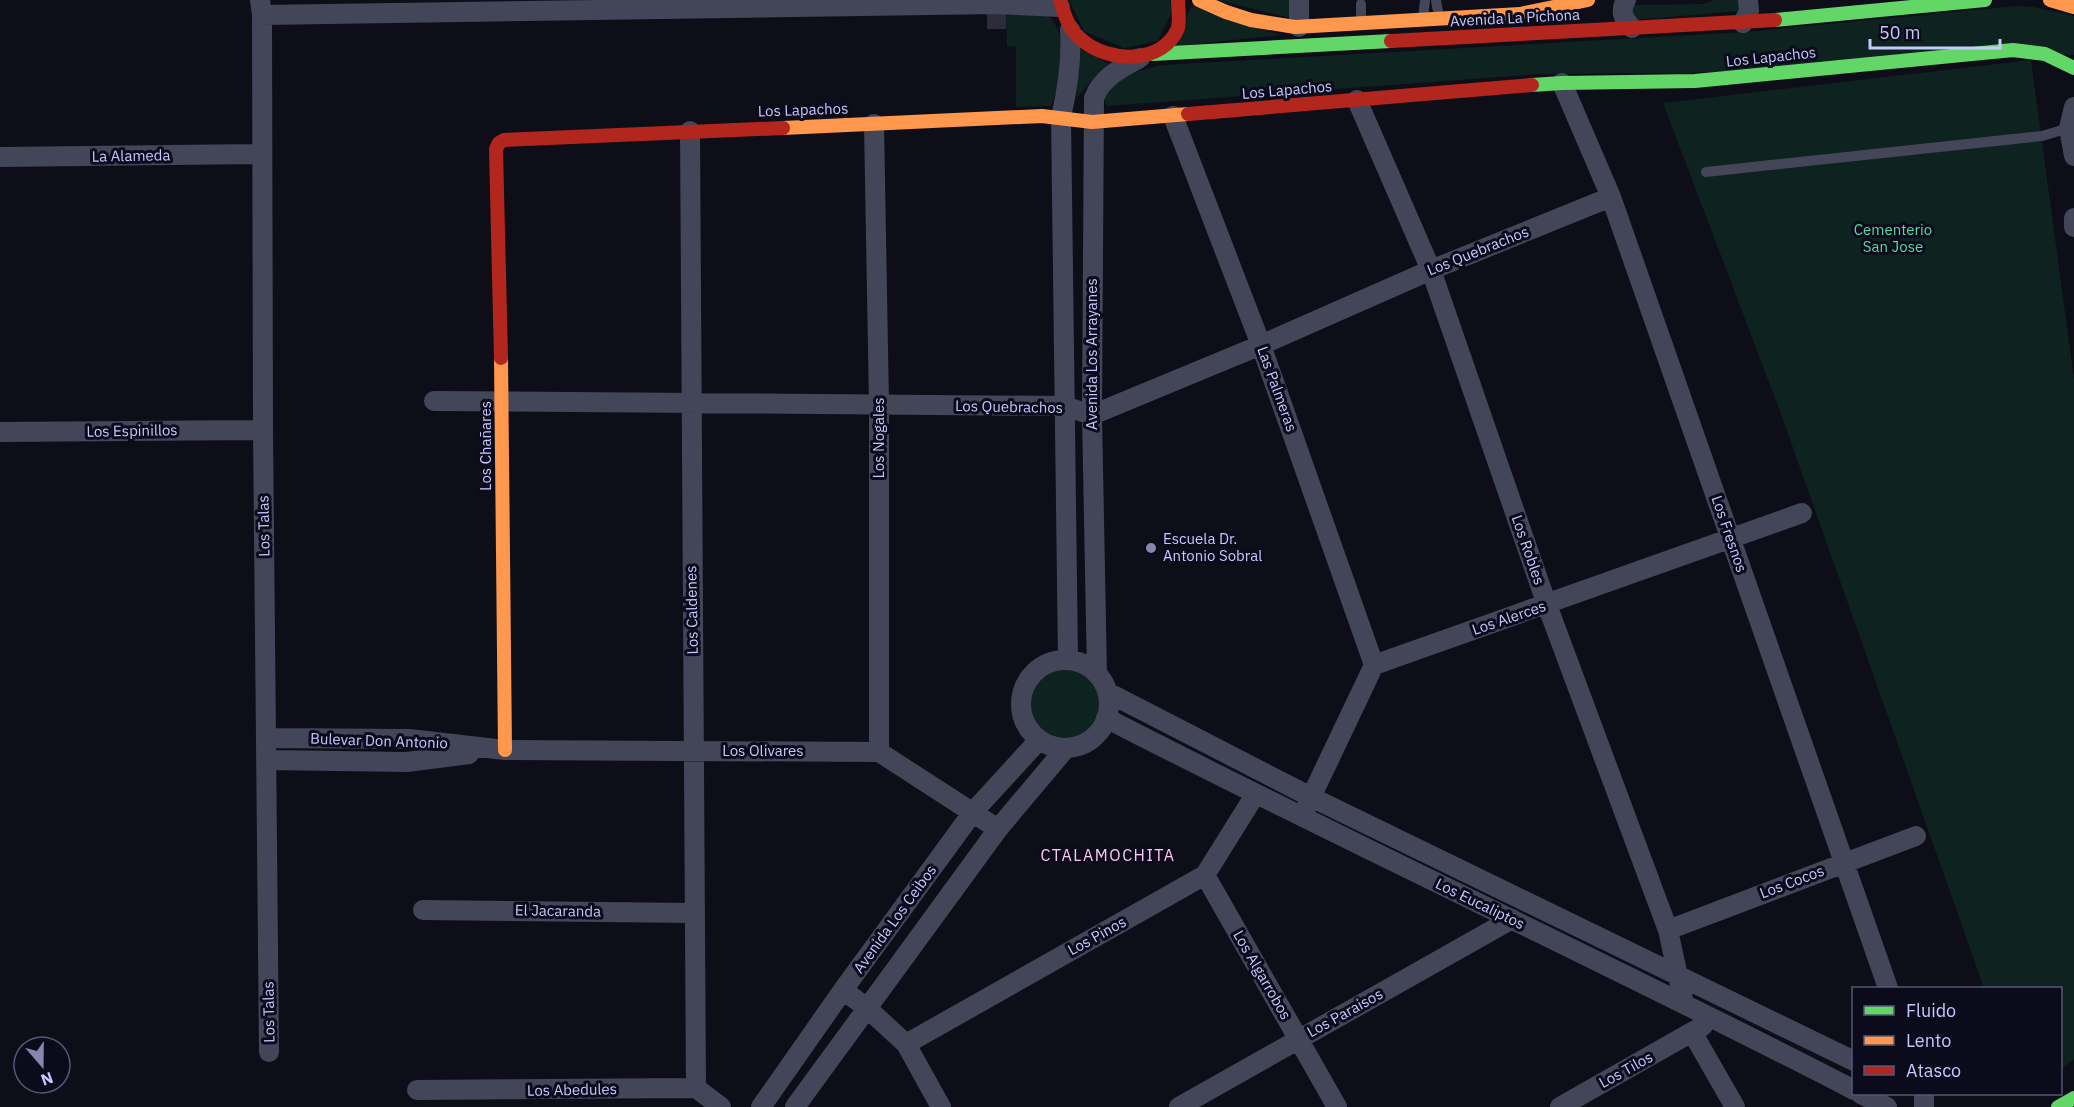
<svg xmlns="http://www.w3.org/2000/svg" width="2074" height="1107" viewBox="0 0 2074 1107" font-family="'IBM Plex Sans',sans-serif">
	<rect width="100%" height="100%" fill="#0e0e18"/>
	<path fill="#0e221f" d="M1069,0H1170L1172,12L1158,41L1124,48L1084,31Z
		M1217,0H1293L1291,18Z
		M1714,0H1740L1739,11L1635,20L1630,8L1635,5L1703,4Z
		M1191,6L1281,35L1176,46Z
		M2016,6L2034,7L2074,16V55L1687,73L1540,74L1107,106L1103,98C1112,76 1143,69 1163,65L1745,32Z
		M1006,12L1047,14C1072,39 1062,77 1051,106L1016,107V47L1007,46Z
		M1080,49L1109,64L1076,98Z
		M2031,60L2074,379V1060L2061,1068L2060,988H1984L1781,414L1663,103Z
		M1021 704a44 44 0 1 1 88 0a44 44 0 1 1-88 0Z"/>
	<path fill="#2b2b3b" d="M987,0H1006V29H987Z"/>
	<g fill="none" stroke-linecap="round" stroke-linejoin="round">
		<path stroke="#434559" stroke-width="10" d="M1436,0L1439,18
			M1361,4V23
			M1423,19L1425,0
			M1706,172L2042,136L2069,128"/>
		<path stroke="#434559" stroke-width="20" d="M260,0L262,15L263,430L269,1052
			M1299,0V27
			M1626,0C1619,12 1624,19 1632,28
			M262,15L997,4L1060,7
			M1743,23L1749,11L1748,0
			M1562,83L1611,197L1888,988
			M1357,100L1431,270L1547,605L1668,930L1684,1004
			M2074,107L2069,128L2074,156
			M1173,116L1261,345L1374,665
			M874,124L879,405V752
			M690,131L696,1088
			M0,157L262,154
			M2074,218V227
			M434,401L1064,406L1092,415L1261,345L1431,270L1611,197
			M0,432L263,430
			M1068,660L1061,117C1068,87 1072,60 1070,30
			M1021 704a44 44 0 1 1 88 0a44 44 0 1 1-88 0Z
			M1097,674L1092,415L1094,98C1102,77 1121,68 1140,58
			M1107,692L1311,797L1854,1061
			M1106,718C1354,846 1607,962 1854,1090
			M266,738L409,739L505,750L879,752L998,829
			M266,760L407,762L469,754
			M1305,810L1374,665L1802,513
			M1205,875L1337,1107
			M423,910L693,913
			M1668,930L1916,836
			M843,990L867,1008L906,1044L941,1107
			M1703,1026L1692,1032L1735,1107
			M906,1044L1205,875L1255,795
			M417,1090L696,1088L721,1107
			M1861,1094L1887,1107
			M1924,1094V1107
			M761,1107L843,990L973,812L1039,740
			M795,1107L998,829L1066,748
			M1179,1107L1512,919
			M1560,1107L1692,1032"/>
		<path stroke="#63d668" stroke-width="14" d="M1775,20L1985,0
			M1153,54L1391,41
			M1532,85L1562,83L1695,81L2013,50L2045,54L2074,68
			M2058,1107L2074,1098"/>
		<path stroke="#ff974d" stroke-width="14" d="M1199,0L1226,12L1251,20L1295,27L1520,14L1588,0
			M2050,0L2074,7
			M783,128L1042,116L1092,122L1188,114
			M501,358L505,750"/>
		<path stroke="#b3261e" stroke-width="14" d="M1060,0C1065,16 1068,29 1082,40C1108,63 1163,65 1178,28C1180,20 1178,8 1178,0
			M1391,41L1775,20
			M1188,114L1532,85
			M501,358L496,149L499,143L504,140L783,128"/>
	</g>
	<circle fill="#8687ae" stroke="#0b0b1b" stroke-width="2" cx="1151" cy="548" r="6"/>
	<g text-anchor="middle" stroke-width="6" stroke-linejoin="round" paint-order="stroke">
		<g font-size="15" fill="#c6c8fe" stroke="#0b0b1b">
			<text transform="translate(1515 18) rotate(-3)" y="5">Avenida La Pichona</text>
			<text transform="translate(1771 57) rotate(-6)" y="5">Los Lapachos</text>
			<text transform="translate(1287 90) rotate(-5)" y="5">Los Lapachos</text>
			<text transform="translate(803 110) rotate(-2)" y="5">Los Lapachos</text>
			<text transform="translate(131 156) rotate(-1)" y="5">La Alameda</text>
			<text transform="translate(1478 251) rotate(-22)" y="5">Los Quebrachos</text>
			<text transform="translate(1092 354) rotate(-90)" y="5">Avenida Los Arrayanes</text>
			<text transform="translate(1277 389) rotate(70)" y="5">Las Palmeras</text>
			<text transform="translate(1009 407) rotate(1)" y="5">Los Quebrachos</text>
			<text transform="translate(132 431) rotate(-1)" y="5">Los Espinillos</text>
			<text transform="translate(879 438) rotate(-90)" y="5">Los Nogales</text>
			<text transform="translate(486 446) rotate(-90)" y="5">Los Chañares</text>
			<text transform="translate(264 526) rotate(-91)" y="5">Los Talas</text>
			<text transform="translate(1729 534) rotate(71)" y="5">Los Fresnos</text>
			<text transform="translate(1528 550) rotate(71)" y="5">Los Robles</text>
			<text transform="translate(692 610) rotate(-91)" y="5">Los Caldenes</text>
			<text transform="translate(1509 618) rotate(-19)" y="5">Los Alerces</text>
			<text transform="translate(379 741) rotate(2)" y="5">Bulevar Don Antonio</text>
			<text x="763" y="756">Los Olivares</text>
			<text transform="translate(1792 882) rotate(-21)" y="5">Los Cocos</text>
			<text transform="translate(1480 904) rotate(26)" y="5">Los Eucaliptos</text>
			<text transform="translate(558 911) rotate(1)" y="5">El Jacaranda</text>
			<text transform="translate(895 919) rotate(-54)" y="5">Avenida Los Ceibos</text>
			<text transform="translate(1097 936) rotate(-29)" y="5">Los Pinos</text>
			<text transform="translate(1262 975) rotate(60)" y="5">Los Algarrobos</text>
			<text transform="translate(269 1012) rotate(-91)" y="5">Los Talas</text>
			<text transform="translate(1345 1013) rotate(-29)" y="5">Los Paraisos</text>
			<text transform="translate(1626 1070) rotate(-29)" y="5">Los Tilos</text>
			<text transform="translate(572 1090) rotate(-1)" y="5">Los Abedules</text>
		</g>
		<g font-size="15" fill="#54dca4" stroke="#0b0b1b">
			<text x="1893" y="235">Cementerio<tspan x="1893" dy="17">San Jose</tspan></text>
		</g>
		<g font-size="15" fill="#c6c8fe" stroke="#0b0b1b" text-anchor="start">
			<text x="1163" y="544">Escuela Dr.<tspan x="1163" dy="17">Antonio Sobral</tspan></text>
		</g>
		<g font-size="16" letter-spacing="1.5" fill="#fec8f3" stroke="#0b0b1b">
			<text x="1108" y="861">CTALAMOCHITA</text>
		</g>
	</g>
	<rect x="1852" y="987" width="210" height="108" fill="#0b0b1b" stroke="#565776" stroke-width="1.5"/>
	<rect x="1864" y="1006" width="30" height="9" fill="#63d668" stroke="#565776" stroke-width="1.5"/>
	<text x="1906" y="1017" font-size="18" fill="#c6c8fe">Fluido</text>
	<rect x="1864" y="1036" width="30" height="9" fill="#ff974d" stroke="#565776" stroke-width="1.5"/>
	<text x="1906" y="1047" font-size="18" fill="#c6c8fe">Lento</text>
	<rect x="1864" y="1066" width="30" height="9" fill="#b3261e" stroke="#565776" stroke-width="1.5"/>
	<text x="1906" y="1077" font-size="18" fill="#c6c8fe">Atasco</text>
	<g transform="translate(42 1065) rotate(160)"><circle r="28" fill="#0b0b1b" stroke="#565776" stroke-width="1.5"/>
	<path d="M0-4.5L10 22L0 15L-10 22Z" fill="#8687ae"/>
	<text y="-9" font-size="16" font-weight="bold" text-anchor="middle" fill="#c6c8fe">N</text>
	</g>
	<path d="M1870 39v9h130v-9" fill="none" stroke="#c6c8fe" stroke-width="3"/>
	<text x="1879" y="39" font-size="18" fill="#c6c8fe" stroke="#0b0b1b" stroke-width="4.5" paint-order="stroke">50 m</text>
</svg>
